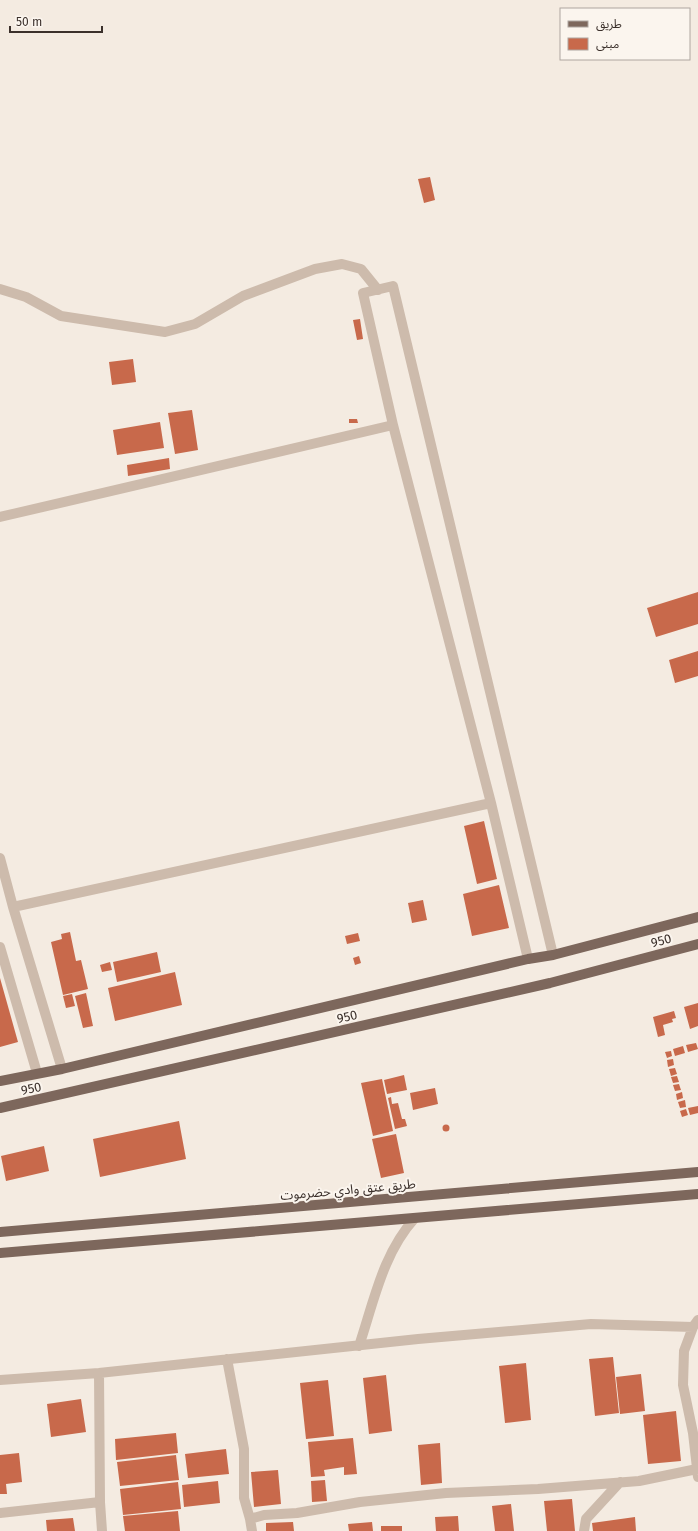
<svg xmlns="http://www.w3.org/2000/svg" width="698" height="1531" viewBox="0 0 698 1531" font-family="'Fira Sans','Noto Sans Arabic',sans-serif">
	<rect width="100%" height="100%" fill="#f4ebe1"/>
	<path fill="#c8694b" d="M430,177L435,200L424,203L418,179Z
		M360,319L363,339L357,340L353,320Z
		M133,359L136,382L112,385L109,362Z
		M192,410L198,450L175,454L168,413Z
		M349,419H357L358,423H349Z
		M160,422L164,448L117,455L113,430Z
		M169,458L170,469L128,476L127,465Z
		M698,592V624L656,637L647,608Z
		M698,651V676L675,683L669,660Z
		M484,821L497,879L477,884L464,826Z
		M499,885L509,928L472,936L463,894Z
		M423,900L427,920L412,923L408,903Z
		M70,932L76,961L81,960L88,989L63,995L51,942L62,939L61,934Z
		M358,933L360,941L347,944L345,936Z
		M157,952L161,972L117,982L113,962Z
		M359,956L361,963L355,965L353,958Z
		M110,962L112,970L102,972L100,965Z
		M175,972L182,1005L115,1021L108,988Z
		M0,978L18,1042L0,1047Z
		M86,993L93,1026L83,1028L75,996Z
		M72,994L75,1006L66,1008L63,996Z
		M698,1003V1026L690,1029L684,1007Z
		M674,1011L676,1018L672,1019L673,1022L663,1025L665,1035L658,1037L653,1017Z
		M696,1043L698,1049L688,1052L686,1045Z
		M683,1046L685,1053L675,1056L673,1049Z
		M671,1051L672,1056L667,1058L665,1052Z
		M673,1059L674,1065L668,1067L667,1060Z
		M675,1068L677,1074L671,1076L669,1069Z
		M404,1075L407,1090L387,1094L384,1080Z
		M677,1076L679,1082L673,1083L671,1077Z
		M382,1079L393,1131L373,1136L361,1083Z
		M679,1084L681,1090L675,1091L673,1085Z
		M435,1088L438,1104L413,1110L410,1093Z
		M682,1092L683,1098L677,1100L676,1094Z
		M391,1097L392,1104L398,1103L402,1119H405L407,1126L395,1129L388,1098Z
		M685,1100L686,1107L680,1108L678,1102Z
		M698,1106V1113L690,1115L688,1108Z
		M686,1109L688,1115L682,1117L680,1111Z
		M179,1121L186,1159L100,1177L93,1139Z
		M442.5 1128a3.5 3.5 0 1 1 7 0a3.5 3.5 0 1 1-7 0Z
		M396,1134L404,1173L381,1178L372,1139Z
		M44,1146L49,1171L6,1181L1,1156Z
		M613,1357L619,1413L595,1416L589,1359Z
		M526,1363L531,1420L505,1423L499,1366Z
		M641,1374L645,1411L620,1414L616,1377Z
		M386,1375L392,1431L369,1434L363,1378Z
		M328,1380L334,1436L306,1439L300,1383Z
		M81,1399L86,1432L51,1437L47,1404Z
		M676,1411L681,1461L648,1464L643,1415Z
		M176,1433L178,1453L116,1460L115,1439Z
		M353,1438L357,1474L344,1475V1467L324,1470L325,1476L311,1477L308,1442Z
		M440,1443L442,1483L421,1485L418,1445Z
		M226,1449L229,1474L188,1478L185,1454Z
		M19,1453L22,1482L6,1484L7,1494H0V1455Z
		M176,1455L179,1480L120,1486L117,1462Z
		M278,1470L281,1504L254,1507L251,1472Z
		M325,1480L327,1501L312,1502L311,1481Z
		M218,1481L220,1503L184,1507L182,1485Z
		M178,1482L181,1509L123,1515L120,1489Z
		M572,1499L575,1531H547L544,1501Z
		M511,1504L514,1531H495L492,1506Z
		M178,1511L180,1531H125L123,1516Z
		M458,1516L459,1531H436L435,1517Z
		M635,1517L636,1531H593L592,1523Z
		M73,1518L75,1531H47L46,1520Z
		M293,1522L294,1531H266V1523Z
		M372,1522L373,1531H349L348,1524Z
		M381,1526H402V1531H381Z"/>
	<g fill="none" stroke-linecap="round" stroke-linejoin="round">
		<path stroke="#cdbbac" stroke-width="10" d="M0,289L26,297L61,316L165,332L195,324L243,296L315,269L342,264L361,269L378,290
			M0,517L393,425
			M0,858L13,907L62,1069
			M13,907L491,803
			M0,947L37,1073
			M528,959L491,803L393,425L363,293L393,286L553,955
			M698,1320L693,1327L684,1351L683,1385L693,1433L698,1477
			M359,1346C374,1301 383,1253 415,1218
			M227,1359L244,1449V1498L250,1519L264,1515L297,1513L360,1502L446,1493L538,1489L639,1481L697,1469
			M99,1373L100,1502L102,1531
			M0,1380L99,1373L418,1339L591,1324L693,1327
			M0,1513L100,1502
			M250,1519L252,1531
			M584,1531L586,1519L620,1482"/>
		<path stroke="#7d675c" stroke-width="10" d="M0,1081L62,1069L528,959L553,955L698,917
			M0,1108L550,983L698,944
			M0,1232L698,1172
			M0,1253L698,1194"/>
	</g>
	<g text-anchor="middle" stroke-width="4" stroke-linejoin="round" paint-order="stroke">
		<g font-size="13" fill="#3b302b" stroke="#fbf5ee">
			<text transform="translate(661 940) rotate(-15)" y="5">950</text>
			<text transform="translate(347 1016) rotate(-13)" y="5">950</text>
			<text transform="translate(31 1088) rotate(-12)" y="5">950</text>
			<text transform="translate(348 1189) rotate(-5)" y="5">طريق عتق وادي حضرموت</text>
		</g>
	</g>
	<rect x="560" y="8" width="130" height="52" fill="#fbf5ee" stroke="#aea6a0"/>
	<rect x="568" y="21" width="20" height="6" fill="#7d675c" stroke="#aea6a0"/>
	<text x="596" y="28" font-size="12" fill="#3b302b">طريق</text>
	<rect x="568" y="38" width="20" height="12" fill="#c8694b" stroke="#aea6a0"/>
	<text x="596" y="48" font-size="12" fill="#3b302b">مبنى</text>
	<path d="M10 26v6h92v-6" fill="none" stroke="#3b302b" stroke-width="2"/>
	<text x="16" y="26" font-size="12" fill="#3b302b" stroke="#fbf5ee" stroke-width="3" paint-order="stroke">50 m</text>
</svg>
